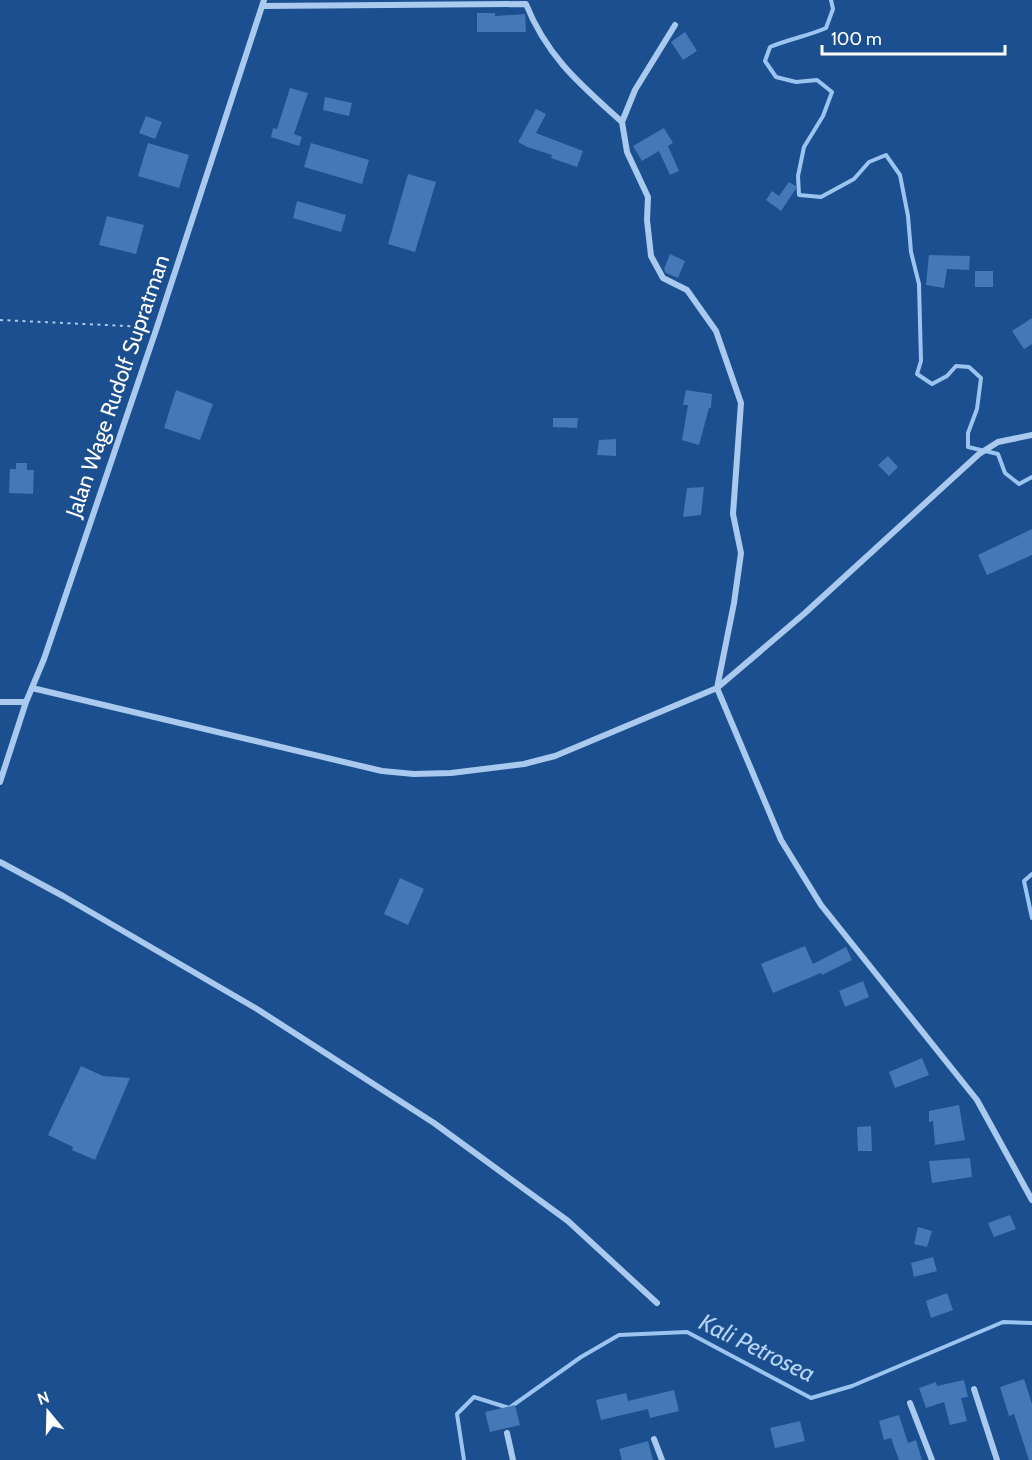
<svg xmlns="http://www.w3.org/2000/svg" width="1032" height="1460" viewBox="0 0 1032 1460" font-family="Cabin,sans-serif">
	<rect width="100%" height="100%" fill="#1b4f8f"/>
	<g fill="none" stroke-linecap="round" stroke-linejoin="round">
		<path stroke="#9cc4f0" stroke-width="4" d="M831,0L833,9L826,28C808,36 789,39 770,47L765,61L776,77L796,82L817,80L832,92L823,116L804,147L798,176L799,195L821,197L854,179L869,162L886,155L900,175L908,216L911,252L919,284L921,361L917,374L932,384L947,376L956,366L969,367L981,378L977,409L968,433V447L998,454L1005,473L1019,484L1032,477
			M1032,874L1024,881L1032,918
			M464,1460L457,1414L474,1397L509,1408L581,1357L619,1335L687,1332L811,1398L852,1386L1003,1322L1032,1323"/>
	</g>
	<path fill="#4478b7" d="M477,13H495V16L525,14L526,32H477Z
		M685,32L697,51L683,60L671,42Z
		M290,88L308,93L294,134L302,137L299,146L271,137L273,128L277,129Z
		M325,97L352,103L349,116L323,110Z
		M536,109L546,114L536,133L583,151L577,167L551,158L552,155L527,147L518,142Z
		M146,116L162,122L155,139L139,133Z
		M664,128L673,143L668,146L679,171L670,175L659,151L642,161L633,146Z
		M148,143L189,155L179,188L138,176Z
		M311,143L369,160L362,184L304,167Z
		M408,174L436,182L415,252L388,244Z
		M789,182L797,187L781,211L766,200L772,191L779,196Z
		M297,201L346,215L341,232L293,218Z
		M107,216L144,225L136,254L99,245Z
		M670,254L685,261L678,278L666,273L664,269Z
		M929,255L970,256L969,270L947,269L944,288L926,285Z
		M975,271H993V287H975Z
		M1032,318V344L1024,349L1012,331Z
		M176,390L213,404L200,440L164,428Z
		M686,390L712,394L711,408H709L699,445L682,440L688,405H683Z
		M553,418H578L577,428L553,427Z
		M616,439V456L597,455L599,440Z
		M888,456L898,467L889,476L878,465Z
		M16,463H27V470H34L33,494L9,493L10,469H16Z
		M704,487L701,515L683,517L687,488Z
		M1032,529V555L987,575L978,555Z
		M400,878L424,889L408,925L384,914Z
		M805,946L813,964L846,947L852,960L822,975L821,973L773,993L761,964Z
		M863,981L869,997L845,1007L839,991Z
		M922,1058L929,1075L895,1088L889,1072Z
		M81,1066L103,1076L130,1078L95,1160L72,1150L73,1147L48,1135Z
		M959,1105L965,1140L935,1145L933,1121L929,1122V1111Z
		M871,1126L872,1151H858L857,1127Z
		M970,1158L972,1177L932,1183L929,1161Z
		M1010,1215L1016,1229L994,1237L988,1223Z
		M918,1227L932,1231L927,1247L914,1244Z
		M933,1257L937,1271L914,1277L911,1263Z
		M947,1293L953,1310L931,1318L926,1301Z
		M1024,1379L1032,1404V1460H1029L1014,1414L1009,1416L1000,1387Z
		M964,1380L968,1397L961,1398L967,1421L950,1425L944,1402L926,1408L919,1388L936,1382L937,1386Z
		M674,1390L679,1411L650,1418L648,1409L601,1420L596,1400L626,1393L628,1401Z
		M515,1405L520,1425L490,1432L485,1412Z
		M899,1415L908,1443L916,1440L922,1460H899L891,1438L884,1440L879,1421Z
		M800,1421L805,1441L775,1448L770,1428Z
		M648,1441L653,1460H622L619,1449Z"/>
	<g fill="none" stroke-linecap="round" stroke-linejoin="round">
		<path stroke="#a9c9ee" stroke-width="2" stroke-dasharray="3 4.5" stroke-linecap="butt" d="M0,320L148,327"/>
		<path stroke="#a9c9ee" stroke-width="6" d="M262,6L526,4C547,57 581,85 622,122
			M675,25L635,90L622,122L627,152L648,197L647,220L651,256L663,278L687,290L716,331L741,403L733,514L741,553L734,603L717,688L781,840L821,905L977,1100L1032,1200
			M32,688L382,771L414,774L451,773L524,764L555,756L717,688L805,613L979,454L998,442L1032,435
			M0,702H26
			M0,782L26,702L44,659L157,327L264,0
			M0,862L63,896L257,1009L434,1123L568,1221L657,1303
			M974,1389L997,1460
			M910,1403L932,1460
			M507,1433L513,1460
			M654,1439L662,1460"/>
	</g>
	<g text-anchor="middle" stroke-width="4.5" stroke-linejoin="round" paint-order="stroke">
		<g font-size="22" fill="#fff" stroke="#1b4f8f">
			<text transform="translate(117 386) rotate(-71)" y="8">Jalan Wage Rudolf Supratman</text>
		</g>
		<g font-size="24" font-style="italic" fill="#b5d3f5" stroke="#1b4f8f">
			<text transform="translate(757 1348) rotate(26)" y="8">Kali Petrosea</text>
		</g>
	</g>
	<g transform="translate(48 1412) rotate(341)" stroke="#1b4f8f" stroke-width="4.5" paint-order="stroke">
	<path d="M0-4.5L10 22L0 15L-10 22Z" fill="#ffffff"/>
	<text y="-9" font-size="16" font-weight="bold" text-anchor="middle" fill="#ffffff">N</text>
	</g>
	<path d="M822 45v9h183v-9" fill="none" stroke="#ffffff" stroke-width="3"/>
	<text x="831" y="45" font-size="18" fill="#ffffff" stroke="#1b4f8f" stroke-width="4.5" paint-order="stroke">100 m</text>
</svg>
